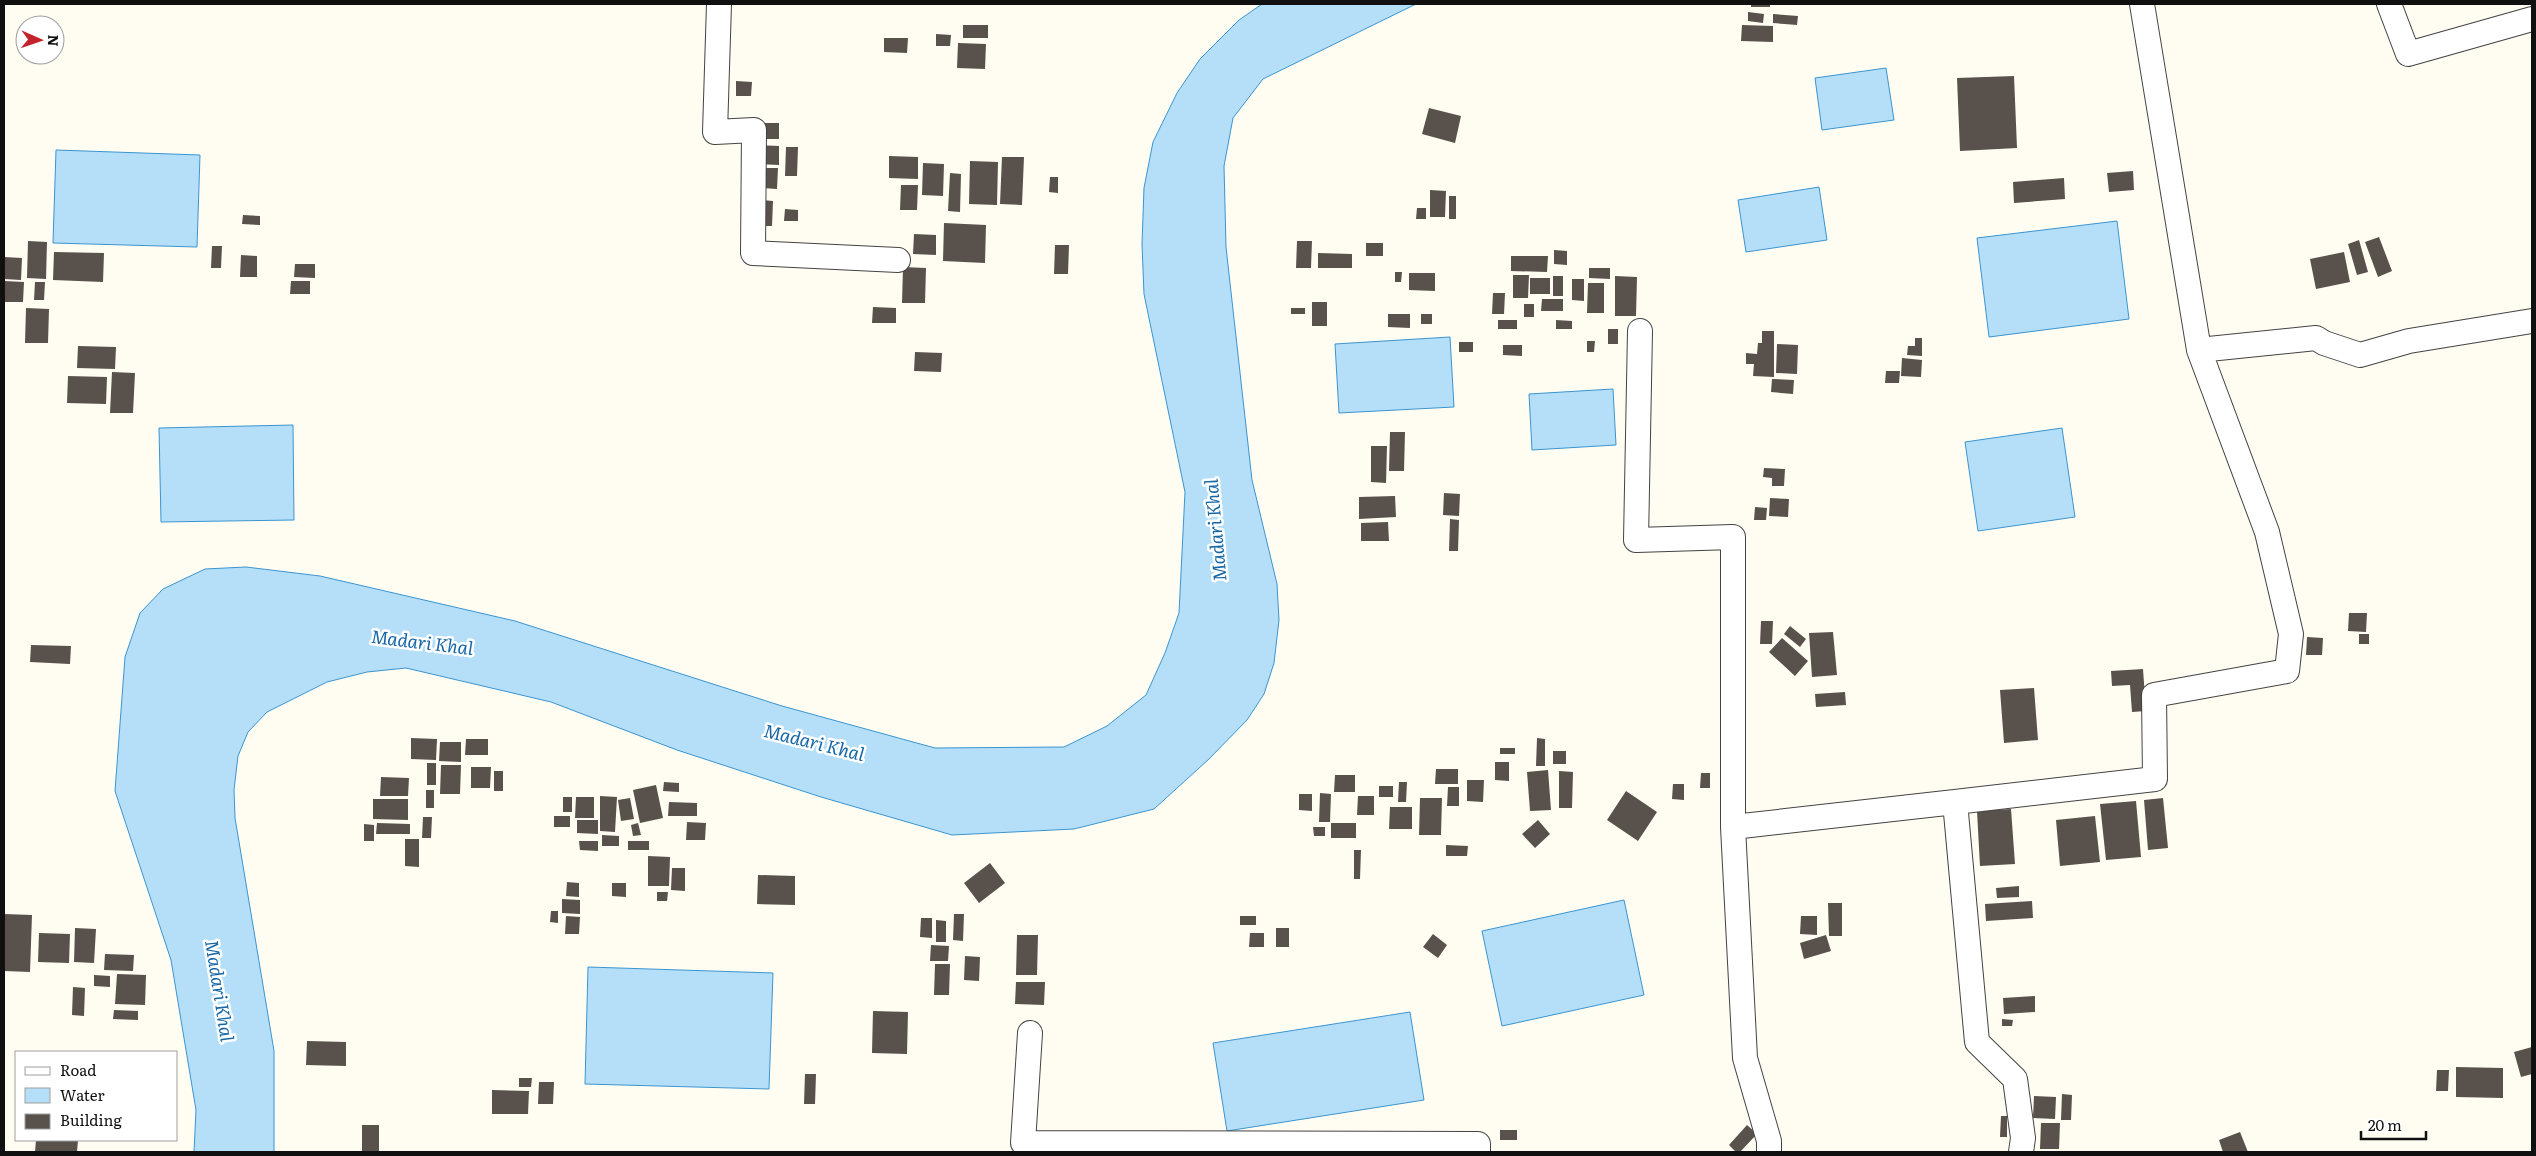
<svg xmlns="http://www.w3.org/2000/svg" width="2536" height="1156" viewBox="0 0 2536 1156" font-family="Literata,serif">
	<rect width="100%" height="100%" fill="#fffcf2"/>
	<path fill="#b5dff8" stroke="#3a95d1" d="M1262,4H1416L1263,79L1233,118L1224,166L1226,247L1252,480L1277,584L1279,620L1274,663L1264,694L1247,720L1209,759L1154,809L1074,829L952,835L821,797L677,750L551,702L406,668L367,672L327,682L267,712L248,732L238,756L234,790L235,818L274,1051V1152H194L196,1110L171,960L115,791L125,657L140,613L163,589L205,569L246,567L320,576L515,621L782,706L935,748L1064,747L1107,726L1146,695L1165,653L1179,613L1185,492L1144,294L1142,244L1144,188L1153,142L1177,93L1200,59L1239,20Z
		M1886,68L1894,120L1822,130L1815,78Z
		M56,150L200,155L197,247L53,243Z
		M1819,187L1827,240L1746,252L1738,200Z
		M2117,221L2129,319L1989,337L1977,238Z
		M1450,337L1454,407L1339,413L1335,344Z
		M1613,389L1616,445L1532,450L1529,394Z
		M293,425L294,520L161,522L159,428Z
		M2062,428L2075,517L1978,531L1965,442Z
		M1624,900L1644,995L1502,1026L1482,931Z
		M588,967L773,973L769,1089L585,1084Z
		M1410,1012L1424,1100L1227,1131L1213,1043Z"/>
	<path fill="#59514c" d="M1751,4H1770V7H1751Z
		M1748,12L1764,14L1763,23L1748,21Z
		M1773,14L1798,16L1797,25L1773,23Z
		M963,25H988V38H963Z
		M1742,25L1773,26V42L1741,41Z
		M936,34L951,35L950,46H936Z
		M884,38H908L907,53L884,52Z
		M958,43L986,44L985,69L957,68Z
		M2014,76L2017,148L1960,151L1957,78Z
		M736,81L752,82L751,96H736Z
		M1429,108L1461,116L1455,143L1422,134Z
		M765,123H779V139H764Z
		M756,145L779,146V165L756,164Z
		M786,147H798L797,176H785Z
		M889,156L918,157V179L889,178Z
		M1002,157H1024L1022,205L1000,204Z
		M970,161L998,162L997,205L969,204Z
		M923,163L944,164L943,196L922,195Z
		M761,168H778L777,189L760,188Z
		M2133,171L2134,190L2109,192L2107,173Z
		M950,173L961,174L960,212L948,211Z
		M1050,177H1058V193L1049,192Z
		M2064,178L2065,199L2014,203L2013,182Z
		M901,185H918L917,210H900Z
		M1430,190L1446,191L1445,217H1430Z
		M1449,196H1456V219H1449Z
		M761,200L773,201L772,226H760Z
		M1417,208H1426V219H1416Z
		M785,209L798,210V221H784Z
		M243,215L260,216V225L242,224Z
		M944,223L986,225L985,263L943,261Z
		M914,234L936,235V255L913,254Z
		M2379,237L2392,271L2378,277L2365,242Z
		M2359,240L2368,272L2357,275L2348,244Z
		M28,241L47,242L46,279L27,278Z
		M1297,241H1312L1311,268H1296Z
		M1366,243H1383V256H1366Z
		M1055,245H1069L1068,274H1054Z
		M212,246H222L221,268H211Z
		M1554,250L1567,251V265L1554,264Z
		M54,252L104,253L103,282L53,280Z
		M2344,252L2350,282L2316,289L2310,259Z
		M1318,253L1352,254V268H1318Z
		M241,255L257,256V277H240Z
		M1511,256H1548L1547,272L1511,271Z
		M4,257L22,258L21,280L4,279Z
		M295,264H315V278L294,277Z
		M903,267L926,268L925,303H902Z
		M1589,268H1610V279L1589,278Z
		M1395,272H1402L1401,282H1395Z
		M1409,273H1435V291L1409,290Z
		M1513,275H1529L1528,298H1513Z
		M1553,276H1563V296H1553Z
		M1615,276L1637,277L1636,316H1615Z
		M1530,278H1550V294H1530Z
		M1572,279H1584V301L1572,300Z
		M4,281L24,282L23,302H4Z
		M291,281H310V294H290Z
		M35,282H45L44,300H34Z
		M1588,283H1604V313H1587Z
		M1493,293H1505L1504,314H1492Z
		M1542,299H1563V311H1541Z
		M1312,302H1327V326H1312Z
		M1524,304H1534V317H1524Z
		M873,307L896,308V323H872Z
		M26,308L49,309L48,343H25Z
		M1291,308H1305V314H1291Z
		M1388,314H1410V328L1388,327Z
		M1421,314H1432V324H1421Z
		M1498,320H1517V329H1498Z
		M1556,320L1572,321V329H1556Z
		M1608,329H1618V344H1608Z
		M1762,331H1774V377L1753,376L1754,364H1746V353L1757,354L1758,343H1762Z
		M1915,338H1922V356L1907,355L1908,346H1915Z
		M1587,341H1595L1594,352H1587Z
		M1459,342H1473V352H1459Z
		M1777,344L1798,345L1797,374L1776,373Z
		M1503,345H1522V356L1503,355Z
		M78,346L116,347L115,369L77,368Z
		M915,352L942,353L941,372L914,371Z
		M1902,358L1922,360L1921,377L1901,376Z
		M1886,371H1900L1899,383H1885Z
		M112,372L135,373L133,413H110Z
		M68,376L107,377L106,404L67,403Z
		M1772,379L1794,380L1793,394L1771,392Z
		M1390,432H1405L1404,471H1389Z
		M1371,446H1387L1386,483L1371,482Z
		M1764,468L1785,469L1784,486H1772V478L1763,477Z
		M1444,493L1460,494L1459,516L1443,515Z
		M1395,496L1396,517L1359,519V497Z
		M1770,498L1789,499L1788,517L1769,516Z
		M1755,507L1767,508L1766,520H1754Z
		M1450,519L1459,520L1458,551H1449Z
		M1388,522L1389,541H1361V523Z
		M2349,613H2367L2366,632L2348,631Z
		M1761,621H1773L1772,644H1760Z
		M1790,626L1806,639L1800,647L1784,634Z
		M1833,632L1837,675L1812,677L1809,633Z
		M2359,634H2369V644H2359Z
		M2307,637L2323,638L2322,655H2306Z
		M1782,638L1808,661L1795,676L1769,652Z
		M31,645L71,646L70,664L30,662Z
		M2143,669L2146,711L2132,712L2130,685L2112,686L2111,671Z
		M2034,688L2038,740L2004,743L2000,690Z
		M1845,692L1846,705L1816,707L1815,694Z
		M411,738L437,739L436,760L411,759Z
		M1537,738L1545,739V766H1536Z
		M466,739H488V755H465Z
		M440,742H461V762L439,761Z
		M1500,748H1515V754H1500Z
		M1553,751H1566V764H1553Z
		M1495,762H1509V781L1495,780Z
		M427,763H436V785H427Z
		M441,765H461L460,794H440Z
		M471,767H491L490,788H471Z
		M1436,769H1458V784H1435Z
		M1548,770L1551,810L1530,811L1527,772Z
		M494,771H503V791H494Z
		M1559,771L1573,772L1572,808H1559Z
		M1701,773H1710V788H1700Z
		M1335,775H1355V792H1334Z
		M381,777L409,778L408,796H380Z
		M1467,780H1484L1483,802L1467,801Z
		M664,782L679,783V792L663,791Z
		M1399,782H1407L1406,802H1398Z
		M1673,784H1684V800L1672,799Z
		M656,785L663,818L640,823L633,790Z
		M1379,786H1393V797H1379Z
		M1448,787H1459V806H1447Z
		M426,790H434V808H426Z
		M1626,791L1657,812L1638,841L1607,820Z
		M1320,793L1331,794L1330,822H1319Z
		M1299,794H1312V811L1299,810Z
		M600,796L617,797L615,832L600,831Z
		M1358,796H1374V815H1357Z
		M563,797H572V812H563Z
		M576,797H594V818H575Z
		M630,798L634,819L621,821L618,800Z
		M1420,798H1442L1441,835H1419Z
		M2163,798L2168,848L2148,850L2144,800Z
		M373,799H408V820L373,819Z
		M2136,801L2141,857L2106,860L2100,804Z
		M669,802L697,803V816H668Z
		M1390,807H1412V829H1389Z
		M2011,809L2015,864L1980,866L1977,811Z
		M554,816H570V827H554Z
		M2095,816L2100,862L2060,866L2056,820Z
		M423,817H432L431,838H422Z
		M577,820H598V834L577,833Z
		M1538,820L1550,834L1535,848L1522,834Z
		M687,822L706,823L705,840H686Z
		M377,823L410,824V834H376Z
		M638,823L641,835L633,836L631,825Z
		M1331,823H1356V838H1331Z
		M364,824L374,825V841H364Z
		M1313,827H1325V836H1314Z
		M602,835L619,836V846H602Z
		M405,839H419V867L405,866Z
		M579,841H598V851L580,850Z
		M628,841H649V850H628Z
		M1446,845L1468,846L1467,856H1446Z
		M1354,850H1361L1360,879H1354Z
		M648,856L670,857L669,886H648Z
		M990,863L1005,883L979,903L964,883Z
		M672,868H685V891L671,890Z
		M758,875L795,876V905L757,904Z
		M567,882L579,883V897L566,896Z
		M612,883H626V897L612,896Z
		M2019,886V897L1997,898L1996,888Z
		M657,892H668L667,901H657Z
		M562,899L580,900V914L562,913Z
		M2032,901L2033,918L1986,921L1985,904Z
		M1828,903H1842V936H1829Z
		M551,911H558V923L550,922Z
		M4,914L32,915L30,972L4,971Z
		M954,914H964L963,941L953,940Z
		M566,916L580,917L579,934H565Z
		M1240,916H1256V925H1240Z
		M1801,916H1817V935L1800,934Z
		M921,918H932V938L920,937Z
		M936,920L946,921V942H936Z
		M75,928L96,929L94,963L74,962Z
		M1276,928H1289V947H1276Z
		M39,933L70,934L69,963L38,962Z
		M1250,933H1264V947H1249Z
		M1433,934L1447,945L1438,958L1423,947Z
		M1017,935H1038L1037,975H1016Z
		M1826,935L1831,951L1804,959L1800,943Z
		M931,945L949,946L948,961H930Z
		M105,954L134,955L133,971L104,970Z
		M965,956L980,957L979,981L964,980Z
		M935,964H950L949,995H934Z
		M117,974L146,975L145,1005L115,1004Z
		M94,975L110,976V987L94,986Z
		M1016,982H1045L1044,1005L1015,1004Z
		M73,987L85,988L84,1016L72,1015Z
		M2035,996V1012L2004,1014L2003,998Z
		M114,1010L138,1011V1020L113,1019Z
		M873,1011L908,1012L907,1054L872,1053Z
		M2002,1019L2013,1020L2012,1026H2002Z
		M307,1041L346,1042V1066L306,1065Z
		M2532,1047V1074L2521,1077L2514,1052Z
		M2456,1067L2503,1068V1098L2456,1097Z
		M2437,1070H2449L2448,1091H2436Z
		M805,1074H816L815,1104H804Z
		M519,1078H532L531,1087H519Z
		M539,1082H554L553,1104H538Z
		M492,1090L529,1091L528,1114H492Z
		M2062,1094L2072,1095L2071,1120H2061Z
		M2034,1096L2056,1097L2055,1119L2033,1118Z
		M2001,1116H2007V1137H2000Z
		M2041,1123H2060L2059,1149H2040Z
		M362,1125H379V1152H362Z
		M1747,1125L1757,1134L1740,1152H1736L1729,1145Z
		M1500,1130H1517V1140H1500Z
		M2240,1132L2248,1152H2223L2219,1140Z
		M36,1140H78L77,1152H35Z"/>
	<g fill="none" stroke-linecap="round" stroke-linejoin="round">
		<defs>
			<path id="street" d="M719,4L715,132L754,130L753,253L898,260
				M2389,4L2408,54L2532,19
				M1640,331L1636,540L1733,537V827L1955,802
				M2199,350L2316,338L2324,343L2360,355L2409,341L2532,321
				M1733,827L1745,1058L1769,1141V1152
				M1030,1033L1023,1143L1478,1144V1152
				M2021,1152L2023,1138L2015,1079L1977,1042L1955,802L2155,779L2154,695L2287,671L2291,634L2267,532L2199,350L2142,4"/>
		</defs>
		<use href="#street" stroke="#434343" stroke-width="26"/>
		<use href="#street" stroke="#fff" stroke-width="24"/>
	</g>
	<g text-anchor="middle" stroke-width="5" stroke-linejoin="round" paint-order="stroke">
		<g font-size="18" font-style="italic" fill="#1466a6" stroke="#fff">
			<text transform="translate(1216 530) rotate(-95)" y="6">Madari Khal</text>
			<text transform="translate(422 643) rotate(7)" y="6">Madari Khal</text>
			<text transform="translate(814 743) rotate(14)" y="6">Madari Khal</text>
			<text transform="translate(219 991) rotate(81)" y="6">Madari Khal</text>
		</g>
	</g>
	<rect width="2536" height="1156" fill="none" stroke="#101010" stroke-width="10"/>
	<rect x="15" y="1051" width="162" height="90" fill="#ffffff" stroke="#9f9f9f"/>
	<rect x="25" y="1067" width="25" height="8" fill="#ffffff" stroke="#9f9f9f"/>
	<text x="60" y="1076" font-size="15" fill="#101010">Road</text>
	<rect x="25" y="1088" width="25" height="15" fill="#b5dff8" stroke="#9f9f9f"/>
	<text x="60" y="1101" font-size="15" fill="#101010">Water</text>
	<rect x="25" y="1114" width="25" height="15" fill="#59514c" stroke="#9f9f9f"/>
	<text x="60" y="1126" font-size="15" fill="#101010">Building</text>
	<g transform="translate(40 40) rotate(92)"><circle r="24" fill="#ffffff" stroke="#9f9f9f"/>
	<path d="M0-4L9 19L0 12L-9 19Z" fill="#c4232b"/>
	<text y="-8" font-size="14" font-weight="bold" text-anchor="middle" fill="#101010">N</text>
	</g>
	<path d="M2361 1131v8h65v-8" fill="none" stroke="#101010" stroke-width="2.5"/>
	<text x="2368" y="1131" font-size="15" fill="#101010" stroke="#ffffff" stroke-width="4" paint-order="stroke">20 m</text>
</svg>
